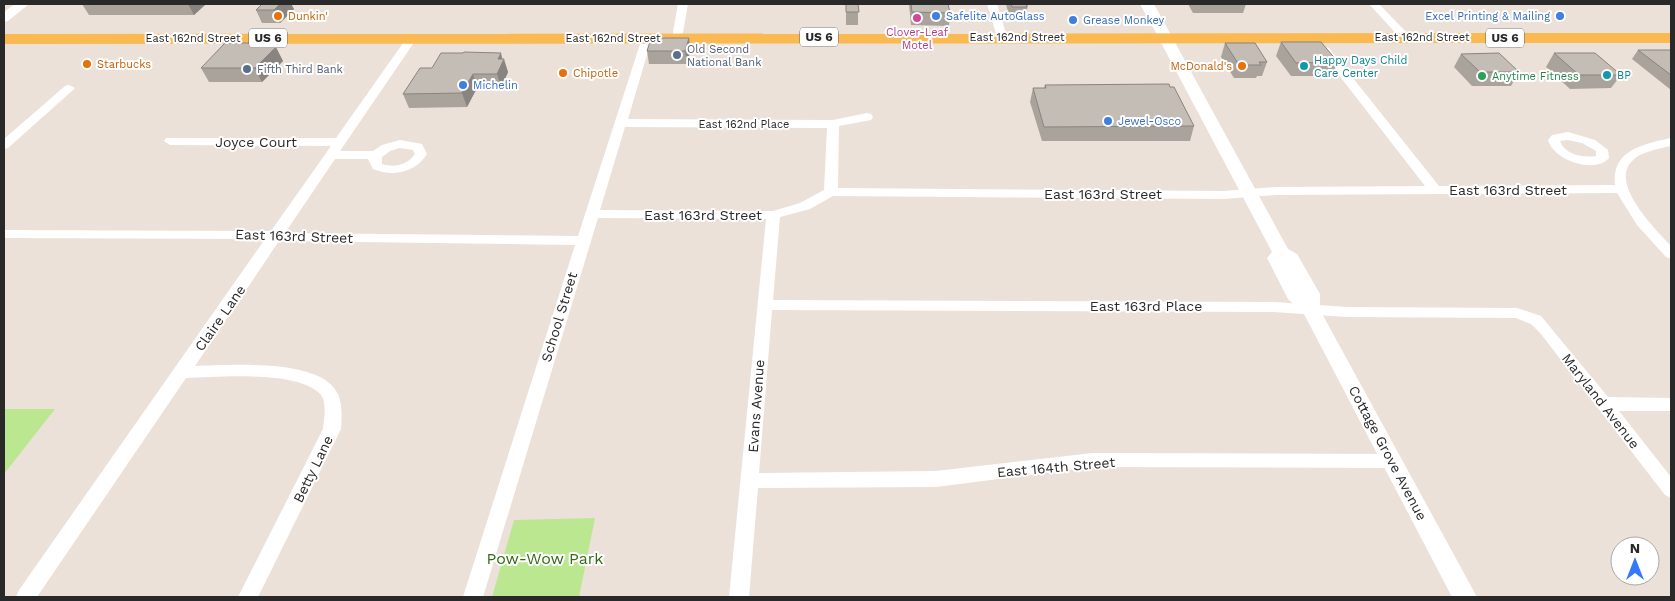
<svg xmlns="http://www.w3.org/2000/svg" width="1675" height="601" viewBox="0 0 1675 601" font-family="'Work Sans',sans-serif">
	<rect width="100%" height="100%" fill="#ece1d9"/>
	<path fill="#bbe791" d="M4,409H55L4,474Z
		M595,518L579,597H492L514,520Z"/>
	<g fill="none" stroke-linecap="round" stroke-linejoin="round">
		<path fill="#fff" fill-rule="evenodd" d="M678,4H688L682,38L677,41L672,38Z
			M987,4H997L1007,37L1006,39L1002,40L997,37Z
			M1369,4H1379L1409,35L1410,37L1409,39H1401Z
			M412,35L417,38L340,151H373L382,145L400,140L422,144L427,154C415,173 393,177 373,169L368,159H335L285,233L578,236L642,38L647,35L652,38L628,119L833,120L867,113L871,114L873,117L871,120L839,126L838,188L1223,191L1277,187L1425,186L1321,52L1320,50L1325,47L1329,48L1439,186L1615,185C1611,150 1644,144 1671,138V146C1658,149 1642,151 1632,161C1609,184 1656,230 1671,246V259L1666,257L1637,225L1617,193L1277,195L1223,199L833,196L810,209L780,217L773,300L1274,302L1347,307L1517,308L1541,316L1608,397L1671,398V411H1619L1671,477V498L1665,495L1541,334L1531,324L1516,318L1347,317L1274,312L772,310L759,473L936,471L1093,453L1392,454L1398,456L1401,461L1398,466L1392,468L1093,467L936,487L758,488L749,597H729L766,219L598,218L483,597H463L575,245L279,241L195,366C228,365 312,359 334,388C343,399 342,415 341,429L258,597H238L323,429C324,419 327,403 321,395C300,370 217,377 186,378L37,597H16L19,590L265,239L4,238V230L271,231L331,146L170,145L164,141L166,138H336L408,36ZM625,127L827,128L824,190L800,203L773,211L600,210ZM400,148L413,150L415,154C407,165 395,168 382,164V157L390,151Z
			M69,85L75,88L73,90L8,148L4,149V139L65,86Z
			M1568,132L1595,140L1608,150L1609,158C1595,174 1554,161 1548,140L1552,135ZM1568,140L1582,143L1596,151V156C1583,158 1565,155 1560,141Z"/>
		<path fill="#fff" fill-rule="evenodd" d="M15,4H29L8,21L4,22V12Z
			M1165,33L1172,37L1288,249L1297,254L1320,294V310L1477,597H1452L1304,314L1288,299L1267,258L1272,252L1158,37Z"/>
		<path fill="#fff" fill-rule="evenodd" d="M1140,4H1154L1172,37L1170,40H1160Z"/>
		<path fill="#fab951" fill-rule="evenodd" d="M1671,33V43L4,44V34Z"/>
	</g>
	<path fill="#a9a39c" d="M82,4H206L194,15H89Z
		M262,4H291L294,9L280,23H262L256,10Z
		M846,4H858V25H846Z
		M909,4H948L950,13L949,26L911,25Z
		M1006,4H1028L1026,16L1025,20H1010Z
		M1188,4H1246L1243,13H1193Z
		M689,38L690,52L687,64H649L647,51Z
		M1281,42L1338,62L1332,76H1291L1276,56Z
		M270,43L283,61L262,82H209L201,68Z
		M1225,43L1267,62L1262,76H1257L1256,78H1234L1221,57Z
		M1638,50H1671V90L1632,59Z
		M1554,53L1621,75L1611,88L1570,89L1546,67Z
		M1461,54L1519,72L1511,86H1472L1454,67Z
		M502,59L508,72L501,88H477L467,107L409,108L403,94L432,68Z
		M1045,85L1194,126L1190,141H1042L1030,102L1033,88H1044Z"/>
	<path fill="#89847f" d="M188,4H206L194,15Z
		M280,4H291L294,9L280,23L274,10Z
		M689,38L690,52L687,64L685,51Z
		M270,43L274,50L276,47L283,61L262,82L255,68Z
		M501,53L503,62L504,59L508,72L501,88L497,74L498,59Z
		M473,74L477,88L467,107L462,93Z"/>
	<path fill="#c4bdb5" stroke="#89847f" d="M262,4H280L274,10H256Z
		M846,4H858L859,12H846Z
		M911,4H948L950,13L912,12Z
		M1011,4H1026L1027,7H1012Z
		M651,38H689L685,51H647Z
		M1281,42H1321L1338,62L1296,63Z
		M225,43H270L269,45L276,47L255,68H201Z
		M1225,43H1255L1267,62H1259L1261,65H1239Z
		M1638,50H1671V75Z
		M464,52L501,53L498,59H504L497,74H473L462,93L403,94L420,68H432L441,53H463Z
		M1499,53L1519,72H1480L1461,54Z
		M1554,53H1595L1621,75H1579Z
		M1169,84L1170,87H1174L1194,126L1044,127L1033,88H1046L1045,85Z"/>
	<g fill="#e8710a" stroke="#fff" stroke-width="2">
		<circle cx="278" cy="16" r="5"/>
		<circle cx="87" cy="64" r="5"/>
		<circle cx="1242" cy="66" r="5"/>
		<circle cx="563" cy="73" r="5"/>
	</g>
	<g fill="#3f7fe0" stroke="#fff" stroke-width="2">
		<circle cx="936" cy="16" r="5"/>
		<circle cx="1560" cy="16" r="5"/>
		<circle cx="1073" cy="20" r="5"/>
		<circle cx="463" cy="85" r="5"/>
		<circle cx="1108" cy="121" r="5"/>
	</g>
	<circle fill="#d1479c" stroke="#fff" stroke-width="2" cx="917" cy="18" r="5"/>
	<g fill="#5c6f8a" stroke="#fff" stroke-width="2">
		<circle cx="677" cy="55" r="5"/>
		<circle cx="247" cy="69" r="5"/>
	</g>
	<g fill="#0f9aa8" stroke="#fff" stroke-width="2">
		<circle cx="1304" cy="66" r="5"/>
		<circle cx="1607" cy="75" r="5"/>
	</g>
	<circle fill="#2e9e5b" stroke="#fff" stroke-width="2" cx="1482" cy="76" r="5"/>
	<g text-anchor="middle" stroke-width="4" stroke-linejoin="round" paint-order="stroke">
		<g font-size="11" fill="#c56008" stroke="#fff" text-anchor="start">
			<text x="288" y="20">Dunkin'</text>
			<text x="97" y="68">Starbucks</text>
			<text x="1232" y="70" text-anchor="end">McDonald's</text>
			<text x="573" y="77">Chipotle</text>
		</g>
		<g font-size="11" fill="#366cbe" stroke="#fff" text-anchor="start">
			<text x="946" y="20">Safelite AutoGlass</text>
			<text x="1550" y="20" text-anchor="end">Excel Printing &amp; Mailing</text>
			<text x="1083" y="24">Grease Monkey</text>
			<text x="473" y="89">Michelin</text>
			<text x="1118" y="125">Jewel-Osco</text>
		</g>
		<g font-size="11" fill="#b23c85" stroke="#fff">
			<text x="917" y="36">Clover-Leaf<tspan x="917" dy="13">Motel</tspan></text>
		</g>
		<g font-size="11" fill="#292929" stroke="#fff">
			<text x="1017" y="41">East 162nd Street</text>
			<text x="1422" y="41">East 162nd Street</text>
			<text x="193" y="42">East 162nd Street</text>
			<text x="613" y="42">East 162nd Street</text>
			<text x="744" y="128">East 162nd Place</text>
		</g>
		<g font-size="11" fill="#4e5e75" stroke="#fff" text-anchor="start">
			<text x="687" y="53">Old Second<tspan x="687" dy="13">National Bank</tspan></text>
			<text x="257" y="73">Fifth Third Bank</text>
		</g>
		<g font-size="11" fill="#0d838f" stroke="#fff" text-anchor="start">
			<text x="1314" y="64">Happy Days Child<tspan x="1314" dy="13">Care Center</tspan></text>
			<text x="1617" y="79">BP</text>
		</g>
		<g font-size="11" fill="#27864d" stroke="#fff" text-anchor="start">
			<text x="1492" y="80">Anytime Fitness</text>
		</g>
		<g fill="#fff" stroke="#696969" stroke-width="1">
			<rect x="800" y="27.5" width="38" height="19" rx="4"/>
			<rect x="249" y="28.5" width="38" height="19" rx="4"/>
			<rect x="1486" y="28.5" width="38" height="19" rx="4"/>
		</g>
		<g font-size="12" font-weight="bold" fill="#292929">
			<text x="819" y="41">US 6</text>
			<text x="268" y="42">US 6</text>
			<text x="1505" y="42">US 6</text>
		</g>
		<g font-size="14" fill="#292929" stroke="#fff">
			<text x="256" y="147">Joyce Court</text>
			<text x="1508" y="195">East 163rd Street</text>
			<text x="1103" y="199">East 163rd Street</text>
			<text x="703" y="220">East 163rd Street</text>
			<text transform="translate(294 236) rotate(2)" y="5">East 163rd Street</text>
			<text x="1146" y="311">East 163rd Place</text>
			<text transform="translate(559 317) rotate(-73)" y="5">School Street</text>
			<text transform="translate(220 318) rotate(-55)" y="5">Claire Lane</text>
			<text transform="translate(1601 401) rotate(52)" y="5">Maryland Avenue</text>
			<text transform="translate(756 406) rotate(-86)" y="5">Evans Avenue</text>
			<text transform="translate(1388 453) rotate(62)" y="5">Cottage Grove Avenue</text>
			<text transform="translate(1056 467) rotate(-5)" y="5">East 164th Street</text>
			<text transform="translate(313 469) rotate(-64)" y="5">Betty Lane</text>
		</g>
		<g font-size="16" fill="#336a15" stroke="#fff">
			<text x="545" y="564">Pow-Wow Park</text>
		</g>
	</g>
	<rect width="1675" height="601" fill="none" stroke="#292929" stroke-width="10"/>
	<g transform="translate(1635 561)"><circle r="24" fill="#ffffff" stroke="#a9a9a9"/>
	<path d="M0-4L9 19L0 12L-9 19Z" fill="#3478ff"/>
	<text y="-8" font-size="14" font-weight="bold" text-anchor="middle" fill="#292929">N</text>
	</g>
</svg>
